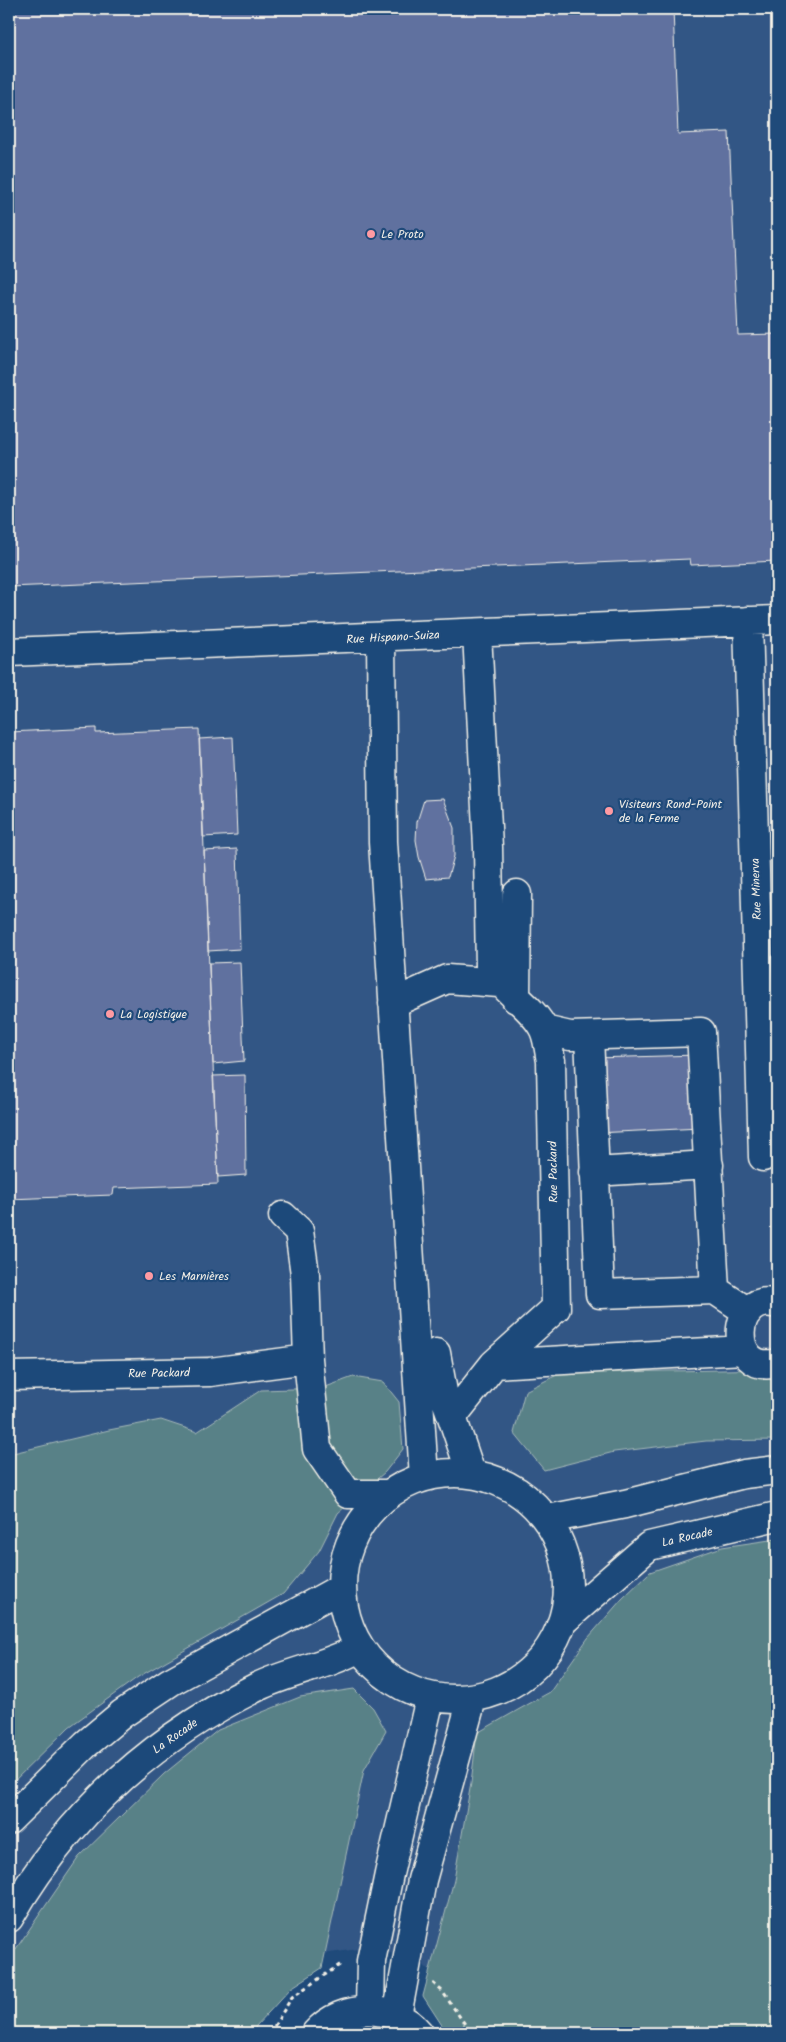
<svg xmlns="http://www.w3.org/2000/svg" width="786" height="2042" viewBox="0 0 786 2042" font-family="Kalam,sans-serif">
	<rect width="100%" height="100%" fill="#1f4a7a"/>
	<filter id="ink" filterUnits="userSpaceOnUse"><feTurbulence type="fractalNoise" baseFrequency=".02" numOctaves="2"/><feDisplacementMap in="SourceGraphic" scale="10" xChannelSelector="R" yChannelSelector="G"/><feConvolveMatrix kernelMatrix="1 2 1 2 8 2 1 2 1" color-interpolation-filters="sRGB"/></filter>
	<g filter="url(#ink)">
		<path fill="#335685" d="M9,9H777V2013L476,2010L415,1958L365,1948L323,1954L9,2033Z"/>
		<path fill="#588187" stroke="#a6b9b8" d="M777,1369V1440L706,1441L614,1452L544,1470L514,1433L525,1391L561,1373Z
			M353,1377L383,1382L399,1402L403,1449L385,1472L338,1513L319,1551L283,1594L138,1677L69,1727L9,1786V1454L109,1430L161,1420L197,1432L261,1390L323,1388Z
			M777,1539V2033H447L423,1996L454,1880L471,1783L477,1733L550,1692L588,1638L622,1599L650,1572L722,1547Z
			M354,1689L373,1708L386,1731L364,1770L322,1968L291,1988L256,2026L254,2033H9V1959L79,1857L164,1774L218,1730L300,1697Z"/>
		<path fill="#61719f" stroke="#f4f1e8" d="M9,9H673L678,134L729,132L738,335L777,334V561L691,565L690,559L9,587Z
			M96,728V733L199,729L218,1184L114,1188L113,1195L9,1199V732Z
			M233,737L237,835L203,837L199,739Z
			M443,799L454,828V856L448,877L426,879L419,857L416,840L417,822L424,800Z
			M237,849L240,949L208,951L204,851Z
			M240,962L244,1061L213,1064L209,963Z
			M698,1055L701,1128L596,1133L594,1058Z
			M245,1075L246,1175L218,1177L213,1076Z"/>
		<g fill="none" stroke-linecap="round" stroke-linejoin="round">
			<defs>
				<path id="minor" d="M748,621L763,1157
					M381,638L383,842L424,1477
					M9,652L777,620
					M516,999L517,894
					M393,1003L447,979L499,983
					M544,1030L570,1036L701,1032L715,1290
					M589,1036L600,1294L715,1290L748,1312
					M594,1172L709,1165
					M283,1216L299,1231L305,1274L308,1359L317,1449L348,1494H388
					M777,1304C730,1290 727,1376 777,1363
					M436,1353L443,1392L452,1417
					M494,1364L744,1350
					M9,1376L210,1372L308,1359
					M342 1586a113 113 0 1 1 226 0a113 113 0 1 1-226 0Z
					M471,1473L452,1417L494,1364L556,1308L551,1061C549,1051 548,1039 544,1030C534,1008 504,991 490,969L488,847L477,633
					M548,1519L625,1504L744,1474L777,1470
					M563,1621L649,1546L777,1516
					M9,1820L86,1744L122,1714L170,1682L341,1588
					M9,1918C68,1815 150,1740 257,1687C290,1671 327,1666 359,1648
					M370,2009L371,1961L389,1874L430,1698
					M397,2016L422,1880L472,1699
					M316,2033C342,2003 394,2003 419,2033"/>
			</defs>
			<use href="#minor" stroke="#f4f1e8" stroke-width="31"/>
			<path stroke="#f4f1e8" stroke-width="3" stroke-dasharray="4 4" stroke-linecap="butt" d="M433,1983L442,1991L471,2033
				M270,2033L292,1997L341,1964"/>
			<use href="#minor" stroke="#1f4a7a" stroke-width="28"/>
		</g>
	</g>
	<g fill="#ff9aa2" stroke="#1f4a7a" stroke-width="2">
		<circle cx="371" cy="234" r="5"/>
		<circle cx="609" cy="811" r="5"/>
		<circle cx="110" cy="1014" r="5"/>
		<circle cx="149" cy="1276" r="5"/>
	</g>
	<g text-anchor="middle" stroke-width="4.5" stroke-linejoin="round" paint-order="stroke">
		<g font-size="12" fill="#f4f1e8" stroke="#1f4a7a" text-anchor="start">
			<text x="381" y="238">Le Proto</text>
			<text x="619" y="808">Visiteurs Rond-Point<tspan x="619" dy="14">de la Ferme</tspan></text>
			<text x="120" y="1018">La Logistique</text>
			<text x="159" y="1280">Les Marnières</text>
		</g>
		<g font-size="12" fill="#f4f1e8" stroke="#1f4a7a">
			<text transform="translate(393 637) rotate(-3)" y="4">Rue Hispano-Suiza</text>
			<text transform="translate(756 889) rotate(-92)" y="4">Rue Minerva</text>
			<text transform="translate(553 1172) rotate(-91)" y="4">Rue Packard</text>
			<text transform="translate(159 1373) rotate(-1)" y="4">Rue Packard</text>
			<text transform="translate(687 1537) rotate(-13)" y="4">La Rocade</text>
			<text transform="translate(175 1736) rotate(-35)" y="4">La Rocade</text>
		</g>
	</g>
	<rect width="786" height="2042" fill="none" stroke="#1f4a7a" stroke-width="30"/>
	<rect x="15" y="15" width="756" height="2012" fill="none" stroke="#f4f1e8" stroke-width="2" filter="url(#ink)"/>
</svg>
